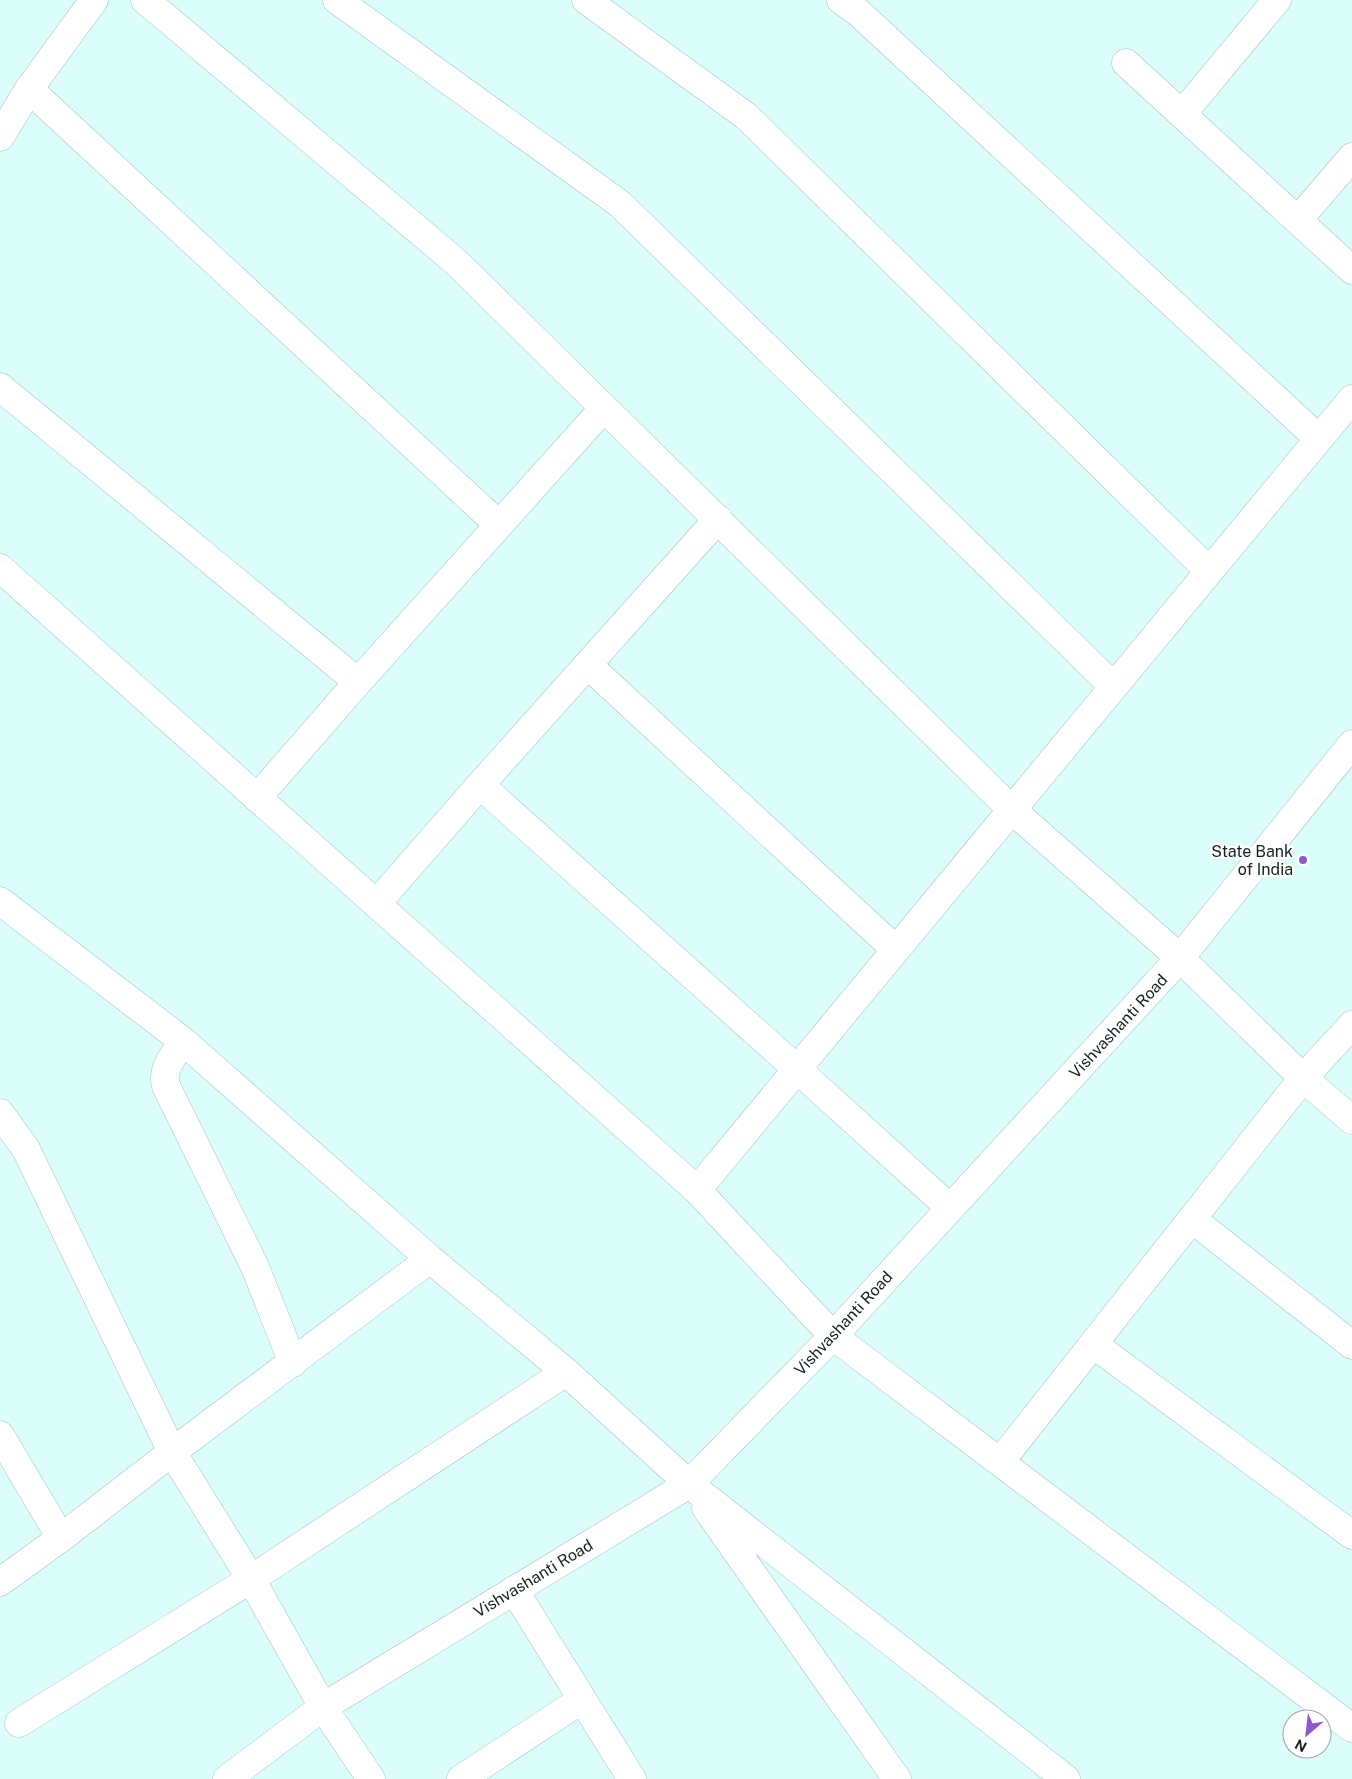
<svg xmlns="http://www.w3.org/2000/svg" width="1352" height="1779" viewBox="0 0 1352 1779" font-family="'Public Sans',sans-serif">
	<rect width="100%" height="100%" fill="#dbfefa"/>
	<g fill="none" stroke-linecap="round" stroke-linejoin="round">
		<defs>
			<path id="street" d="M145,0L456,262L1011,809L1180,958L1303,1078L1352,1120
				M337,0L620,204L1113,686
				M586,0L746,116L1209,571
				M841,0L859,13L1319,439
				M1126,63L1352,270
				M29,89L499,525
				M1182,114L1277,0
				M0,137L29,89L94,0
				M1298,220L1352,157
				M0,387L358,682
				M0,568L697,1190L833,1336L1352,1728
				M588,665L895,949
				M480,785L797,1069L950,1208
				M257,798L358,682L604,408
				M0,901L183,1041L430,1259L566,1372L689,1484L1066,1779
				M377,903L480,785L718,519
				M183,1041C174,1056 161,1068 166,1086L255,1267L293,1363
				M0,1113L26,1149L172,1452L251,1579L323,1707L371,1779
				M697,1190L1352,399
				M1192,1219L1352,1345
				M1093,1344L1352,1535
				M0,1435L61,1538
				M1000,1462L1303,1078L1352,1025
				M706,1508L897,1779
				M0,1582L61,1538L172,1452L430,1259
				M514,1590L632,1779
				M19,1723L251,1579L566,1372
				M461,1779L581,1700"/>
			<path id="secondary" d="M227,1779L323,1707L689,1484L833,1336L1180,958L1352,744"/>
		</defs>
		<use href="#street" stroke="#a1c2bf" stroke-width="29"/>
		<use href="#secondary" stroke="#a1c2bf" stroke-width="29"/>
		<use href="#street" stroke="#fff" stroke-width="28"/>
		<use href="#secondary" stroke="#fff" stroke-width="28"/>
	</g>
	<circle fill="#8e58d0" stroke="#fff" stroke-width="2" cx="1303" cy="860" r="5"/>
	<g text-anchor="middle" stroke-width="4.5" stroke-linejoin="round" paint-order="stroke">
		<g font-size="16" fill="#13201f" stroke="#fff" text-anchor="end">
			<text x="1293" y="857">State Bank<tspan x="1293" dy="18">of India</tspan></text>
		</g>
		<g font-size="16" fill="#13201f" stroke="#fff">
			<text transform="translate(1118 1026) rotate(-47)" y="6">Vishvashanti Road</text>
			<text transform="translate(843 1323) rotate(-47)" y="6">Vishvashanti Road</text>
			<text transform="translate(533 1578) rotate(-31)" y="6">Vishvashanti Road</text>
		</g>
	</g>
	<g transform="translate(1307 1734) rotate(208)"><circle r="24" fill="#ffffff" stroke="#a1a6a5"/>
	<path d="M0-4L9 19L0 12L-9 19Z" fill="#8e58d0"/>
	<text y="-8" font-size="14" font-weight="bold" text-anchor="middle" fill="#13201f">N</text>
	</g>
</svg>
